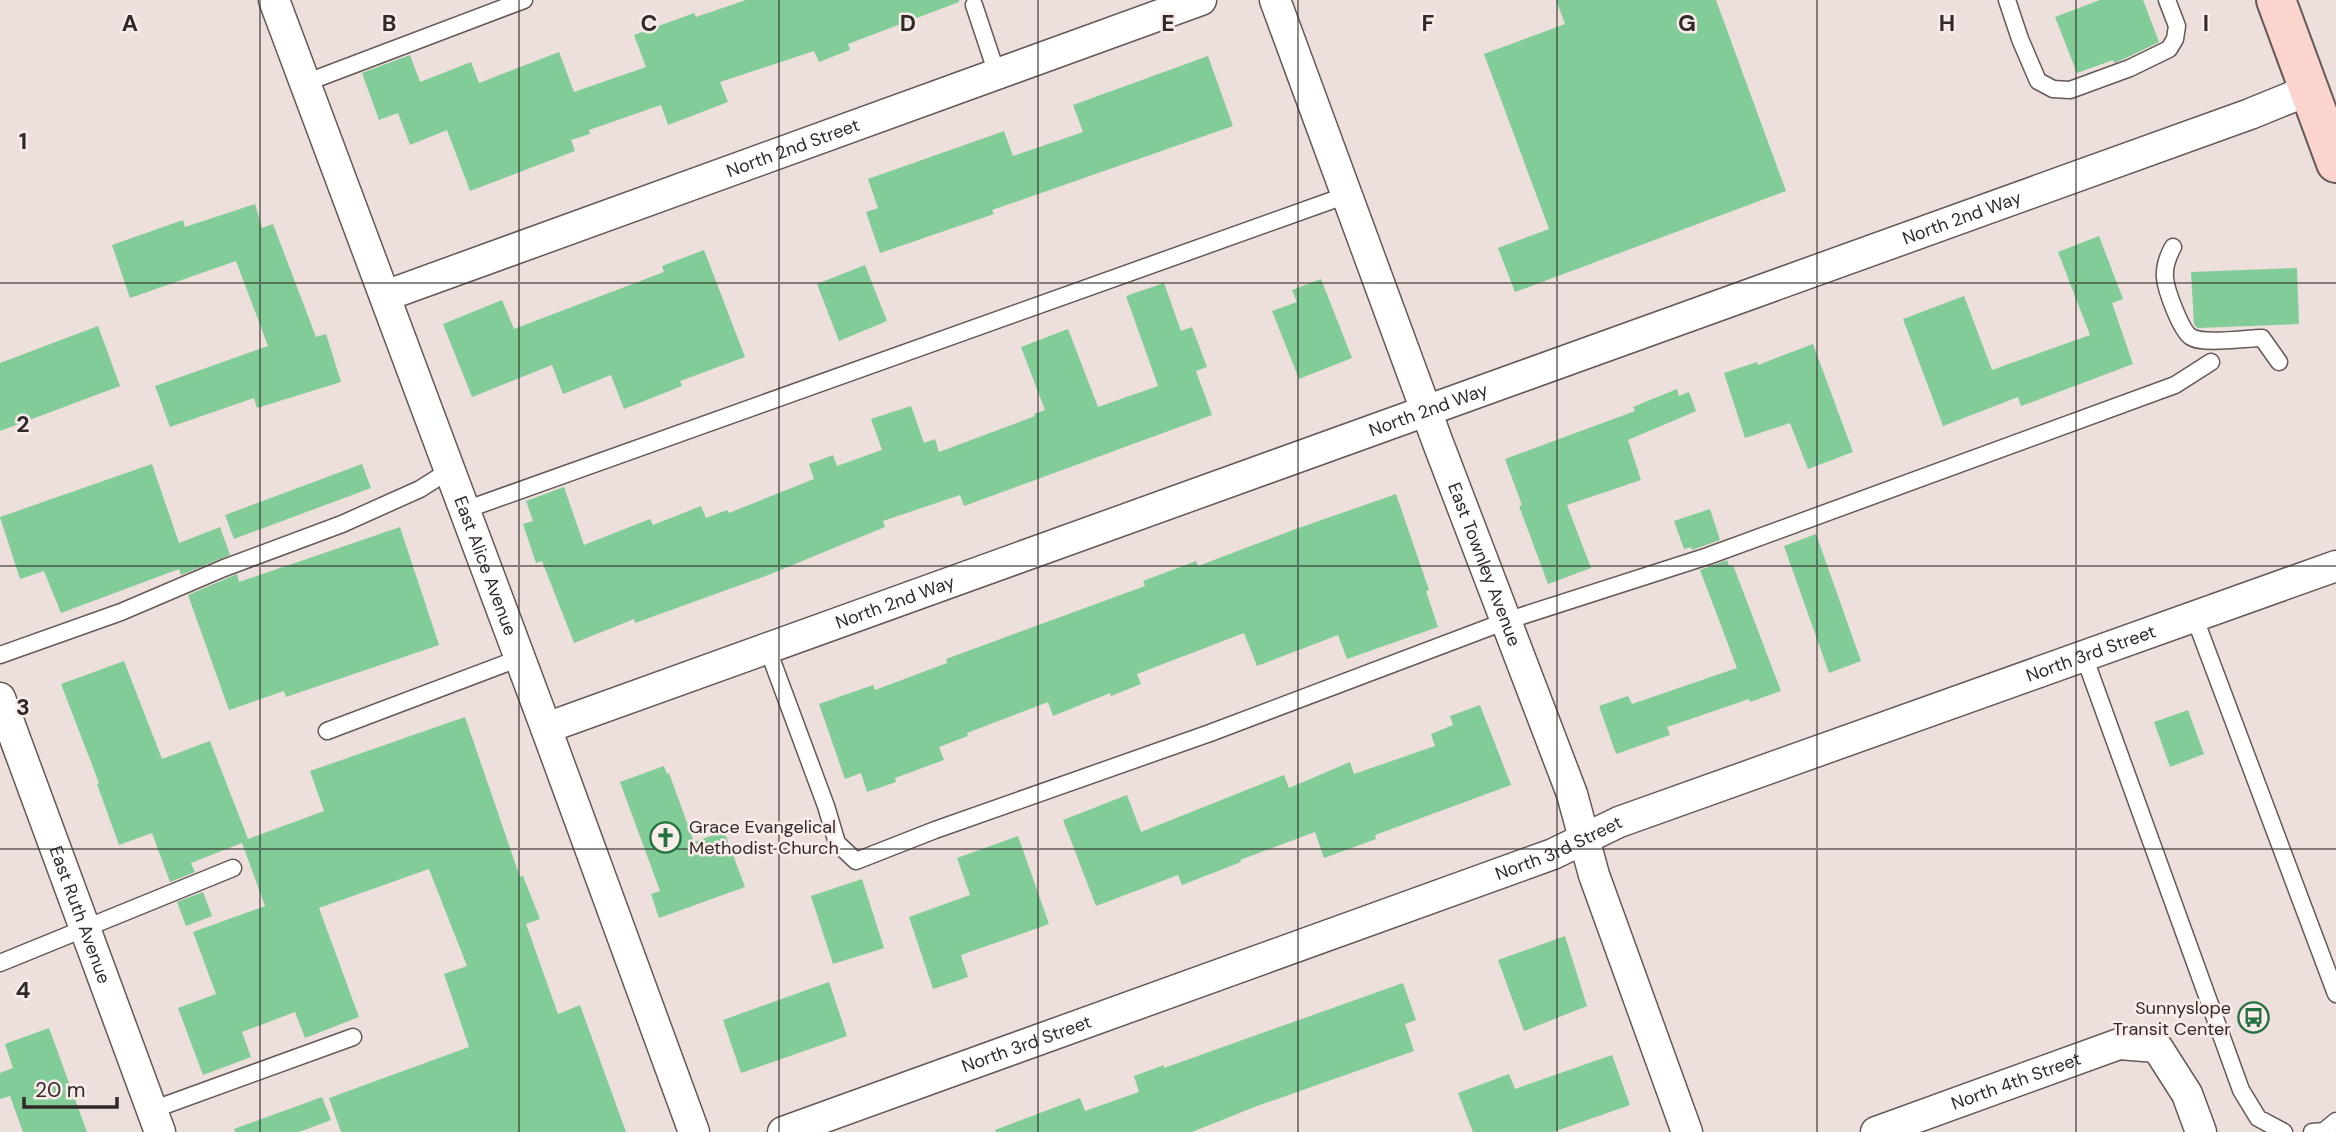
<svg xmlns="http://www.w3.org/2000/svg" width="2336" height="1132" viewBox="0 0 2336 1132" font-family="'DM Sans',sans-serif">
	<rect width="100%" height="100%" fill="#eddfdc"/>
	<path fill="#82cc98" d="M746,0H959V2L848,44L850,50L819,62L814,51L720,82L728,102L668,125L661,105L589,130L590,134L571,140L575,151L470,191L447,130L410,145L398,113L379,120L362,73L410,55L420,82L471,62L479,83L559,52L574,92L646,67L634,35L694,13L696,17Z
		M1556,0H1716L1786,191L1515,292L1498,248L1549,229L1484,54L1565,24Z
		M2100,0H2143L2159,42L2126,58L2114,63L2113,60L2077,73L2055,17Z
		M1208,56L1233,126L992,210L994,214L880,253L866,212L878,208L868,179L1004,131L1013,156L1083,132L1073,105Z
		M255,204L262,228L273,224L316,337L326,334L341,382L257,408L254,398L170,427L155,386L268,346L236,261L130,298L112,245L183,220L185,227Z
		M2099,236L2123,299L2112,303L2133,364L2021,406L2018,397L1943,426L1903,319L1964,296L1992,370L2090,335L2058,252Z
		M704,250L745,357L680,381L682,386L624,409L611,375L563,394L552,365L472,397L443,324L502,300L514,329L664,272L662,266Z
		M865,265L887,321L839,341L817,284Z
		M2297,268L2299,324L2197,328L2194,324L2191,272Z
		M1321,279L1352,358L1299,379L1272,311L1297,302L1292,290Z
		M1164,283L1181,331L1192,327L1207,367L1196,371L1212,415L964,506L960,495L883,521L885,527L768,575L635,623L634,619L574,643L542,561L536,563L523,524L533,521L526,501L564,487L584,545L650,519L653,525L701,506L706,518L727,510L729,513L814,479L809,464L833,455L837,466L882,450L871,419L911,406L924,443L935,439L939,452L1035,416L1034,414L1045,410L1021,347L1068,329L1098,407L1158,386L1126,296Z
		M98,326L120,386L0,431V363Z
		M1813,344L1853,452L1808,469L1790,423L1745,438L1724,373L1757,362L1758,365Z
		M1677,389L1679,396L1689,392L1696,411L1628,440L1641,480L1567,505L1591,568L1548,584L1519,506L1522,505L1505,459L1635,411L1633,407Z
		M152,464L179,543L220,527L230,555L181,575L179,569L61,613L44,571L20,579L0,517Z
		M362,464L371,488L234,539L225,515Z
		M1396,494L1429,590L1426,591L1438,627L1347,659L1338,635L1257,666L1244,633L1137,674L1141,684L1111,696L1110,693L1053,716L1048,702L967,733L968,736L939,747L944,760L895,778L896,782L867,792L861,773L845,779L819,704L873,685L875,690L947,663L946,659L1145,586L1143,581L1196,561L1198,566L1293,530Z
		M1710,509L1720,540L1692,550L1691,547L1684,549L1674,521Z
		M400,527L439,645L286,697L284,691L229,710L188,595L237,574L239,582Z
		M1816,534L1861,661L1829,673L1784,546Z
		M1727,560L1729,566L1733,565L1781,691L1750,702L1749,699L1667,727L1670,735L1616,754L1599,706L1628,696L1632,704L1737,668L1700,570Z
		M124,661L162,759L210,741L248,839L324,811L310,771L465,717L520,877L523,876L540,919L526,924L558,1014L580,1005L626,1132H341L329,1098L469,1047L444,974L467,966L429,869L319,908L359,1017L305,1038L295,1012L242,1032L251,1057L203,1075L178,1008L216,994L193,932L265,906L242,843L191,863L195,872L170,882L152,833L119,845L97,784L99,783L61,684Z
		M1480,705L1511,785L1375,835L1376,839L1324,858L1315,832L1240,860L1241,862L1182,885L1178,875L1096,906L1063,820L1127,795L1141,832L1284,775L1289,788L1350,762L1354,774L1435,746L1431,734L1453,725L1450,716Z
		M2188,710L2204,754L2170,767L2154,722Z
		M664,766L667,774L669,773L694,842L724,831L745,887L659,918L651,894L660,891L620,782Z
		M1018,836L1049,924L961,955L968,977L933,989L909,917L970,895L957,858Z
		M862,879L884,948L833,964L811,896Z
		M203,892L212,916L186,926L177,902Z
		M1565,936L1587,1006L1524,1031L1498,960Z
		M829,982L847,1036L741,1073L723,1020Z
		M1403,983L1416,1020L1405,1024L1414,1051L1257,1106L1192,1132H996L995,1130L1080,1098L1085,1111L1139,1092L1134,1076L1164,1065V1068Z
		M49,1028L87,1132H23L10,1096L0,1099V1073L13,1068L5,1044Z
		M1612,1055L1630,1105L1553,1132H1473L1458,1093L1509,1074L1515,1089Z
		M322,1097L331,1120L299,1132H235L234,1129Z"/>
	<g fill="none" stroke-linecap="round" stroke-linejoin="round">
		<defs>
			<path id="lane" d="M2007,0L2020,39L2038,81L2053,89L2070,90L2130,68L2169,49L2175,39L2177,26L2167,0
				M974,5L997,74
				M305,83L524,0
				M2173,247C2168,256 2164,267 2165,278C2166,290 2181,331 2191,337C2204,345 2246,338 2262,338L2279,362
				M465,510L1347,195
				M2194,616L2336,994
				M767,647L826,806L837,843L856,861L935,830L1210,733L1506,621L1708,556L2175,385L2211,362
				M0,655L121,612L224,568L342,524L420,489L450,470
				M2084,656L2241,1090L2258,1118L2284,1132
				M327,731L520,658
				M0,963L233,868
				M152,1110L353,1037
				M2312,1132L2324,1131L2336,1121"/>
			<g id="street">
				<path id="s1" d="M274,0L546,728L694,1132"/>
				<path id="s2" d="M1275,0L1438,443L1572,794L1594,875L1687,1132"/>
				<path id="s3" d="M385,296L1201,0"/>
				<path id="s4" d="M0,698L160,1132"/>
				<path id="s5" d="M546,728L2250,114L2309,90"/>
				<path id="s6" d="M783,1132L1553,854L1619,822L2336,566"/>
				<path id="s7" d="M1876,1132L2119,1044L2157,1047L2187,1094L2201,1132"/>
			</g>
			<path id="secondary" d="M2276,0L2336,163"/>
		</defs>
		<use href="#lane" stroke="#655956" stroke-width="19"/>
		<use href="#street" stroke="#655956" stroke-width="33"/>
		<use href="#secondary" stroke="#655956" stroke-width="42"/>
		<use href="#lane" stroke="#fff" stroke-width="16"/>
		<use href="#street" stroke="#fff" stroke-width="30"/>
		<use href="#secondary" stroke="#fad4cd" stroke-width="38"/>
	</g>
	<path fill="none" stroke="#302a29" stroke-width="2" stroke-opacity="0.55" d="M260,0V1132M519,0V1132M779,0V1132M1038,0V1132M1298,0V1132M1557,0V1132M1817,0V1132M2076,0V1132M0,283H2336M0,566H2336M0,849H2336"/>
	<defs>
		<symbol id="church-ring" viewBox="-11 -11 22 22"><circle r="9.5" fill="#faece9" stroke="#247242" stroke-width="1.5"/><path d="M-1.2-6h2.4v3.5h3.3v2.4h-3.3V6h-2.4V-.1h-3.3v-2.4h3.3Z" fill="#247242"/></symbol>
		<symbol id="bus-ring" viewBox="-11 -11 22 22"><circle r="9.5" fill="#faece9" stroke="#247242" stroke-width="1.5"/><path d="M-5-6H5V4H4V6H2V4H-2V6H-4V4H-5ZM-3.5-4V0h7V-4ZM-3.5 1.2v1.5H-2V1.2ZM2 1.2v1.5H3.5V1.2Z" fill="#247242"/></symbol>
	</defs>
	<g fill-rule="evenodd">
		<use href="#church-ring" x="648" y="820" width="35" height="35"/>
		<use href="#bus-ring" x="2236" y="1000" width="35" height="35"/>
	</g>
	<g text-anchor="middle" stroke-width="5" stroke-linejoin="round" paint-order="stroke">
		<g font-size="18" fill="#302a29" stroke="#faece9">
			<text dy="6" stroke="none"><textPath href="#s3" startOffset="434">North 2nd Street</textPath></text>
			<text dy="6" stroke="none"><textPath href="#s5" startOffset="1505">North 2nd Way</textPath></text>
			<text dy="6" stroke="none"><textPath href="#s5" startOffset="938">North 2nd Way</textPath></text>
			<text dy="6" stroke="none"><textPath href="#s1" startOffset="604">East Alice Avenue</textPath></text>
			<text dy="6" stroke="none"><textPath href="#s2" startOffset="602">East Townley Avenue</textPath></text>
			<text dy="6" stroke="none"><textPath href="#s5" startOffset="371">North 2nd Way</textPath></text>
			<text dy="6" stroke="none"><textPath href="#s6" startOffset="1393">North 3rd Street</textPath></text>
			<text dy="6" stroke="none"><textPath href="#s6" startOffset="826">North 3rd Street</textPath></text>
			<text dy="6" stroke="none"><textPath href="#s4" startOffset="231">East Ruth Avenue</textPath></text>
			<text dy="6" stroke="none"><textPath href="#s6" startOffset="259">North 3rd Street</textPath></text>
			<text dy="6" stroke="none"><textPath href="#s7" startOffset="149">North 4th Street</textPath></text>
		</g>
		<g font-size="18" fill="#302a29" stroke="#faece9" text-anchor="start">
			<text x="689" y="833">Grace Evangelical<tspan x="689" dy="21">Methodist Church</tspan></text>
			<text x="2231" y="1014" text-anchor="end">Sunnyslope<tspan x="2231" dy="21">Transit Center</tspan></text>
		</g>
	</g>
	<g font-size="23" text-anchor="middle" font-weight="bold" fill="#302a29" stroke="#faece9" stroke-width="5" stroke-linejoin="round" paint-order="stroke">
		<text x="130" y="31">A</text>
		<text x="389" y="31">B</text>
		<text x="649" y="31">C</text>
		<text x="908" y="31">D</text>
		<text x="1168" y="31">E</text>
		<text x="1428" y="31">F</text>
		<text x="1687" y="31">G</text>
		<text x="1947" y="31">H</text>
		<text x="2206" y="31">I</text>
		<text x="23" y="149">1</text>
		<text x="23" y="432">2</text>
		<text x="23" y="715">3</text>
		<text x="23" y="998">4</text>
	</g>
	<path d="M24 1097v10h93v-10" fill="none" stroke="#302a29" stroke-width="3.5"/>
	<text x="35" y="1097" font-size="21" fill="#302a29" stroke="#faece9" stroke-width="5" paint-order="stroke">20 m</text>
</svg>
